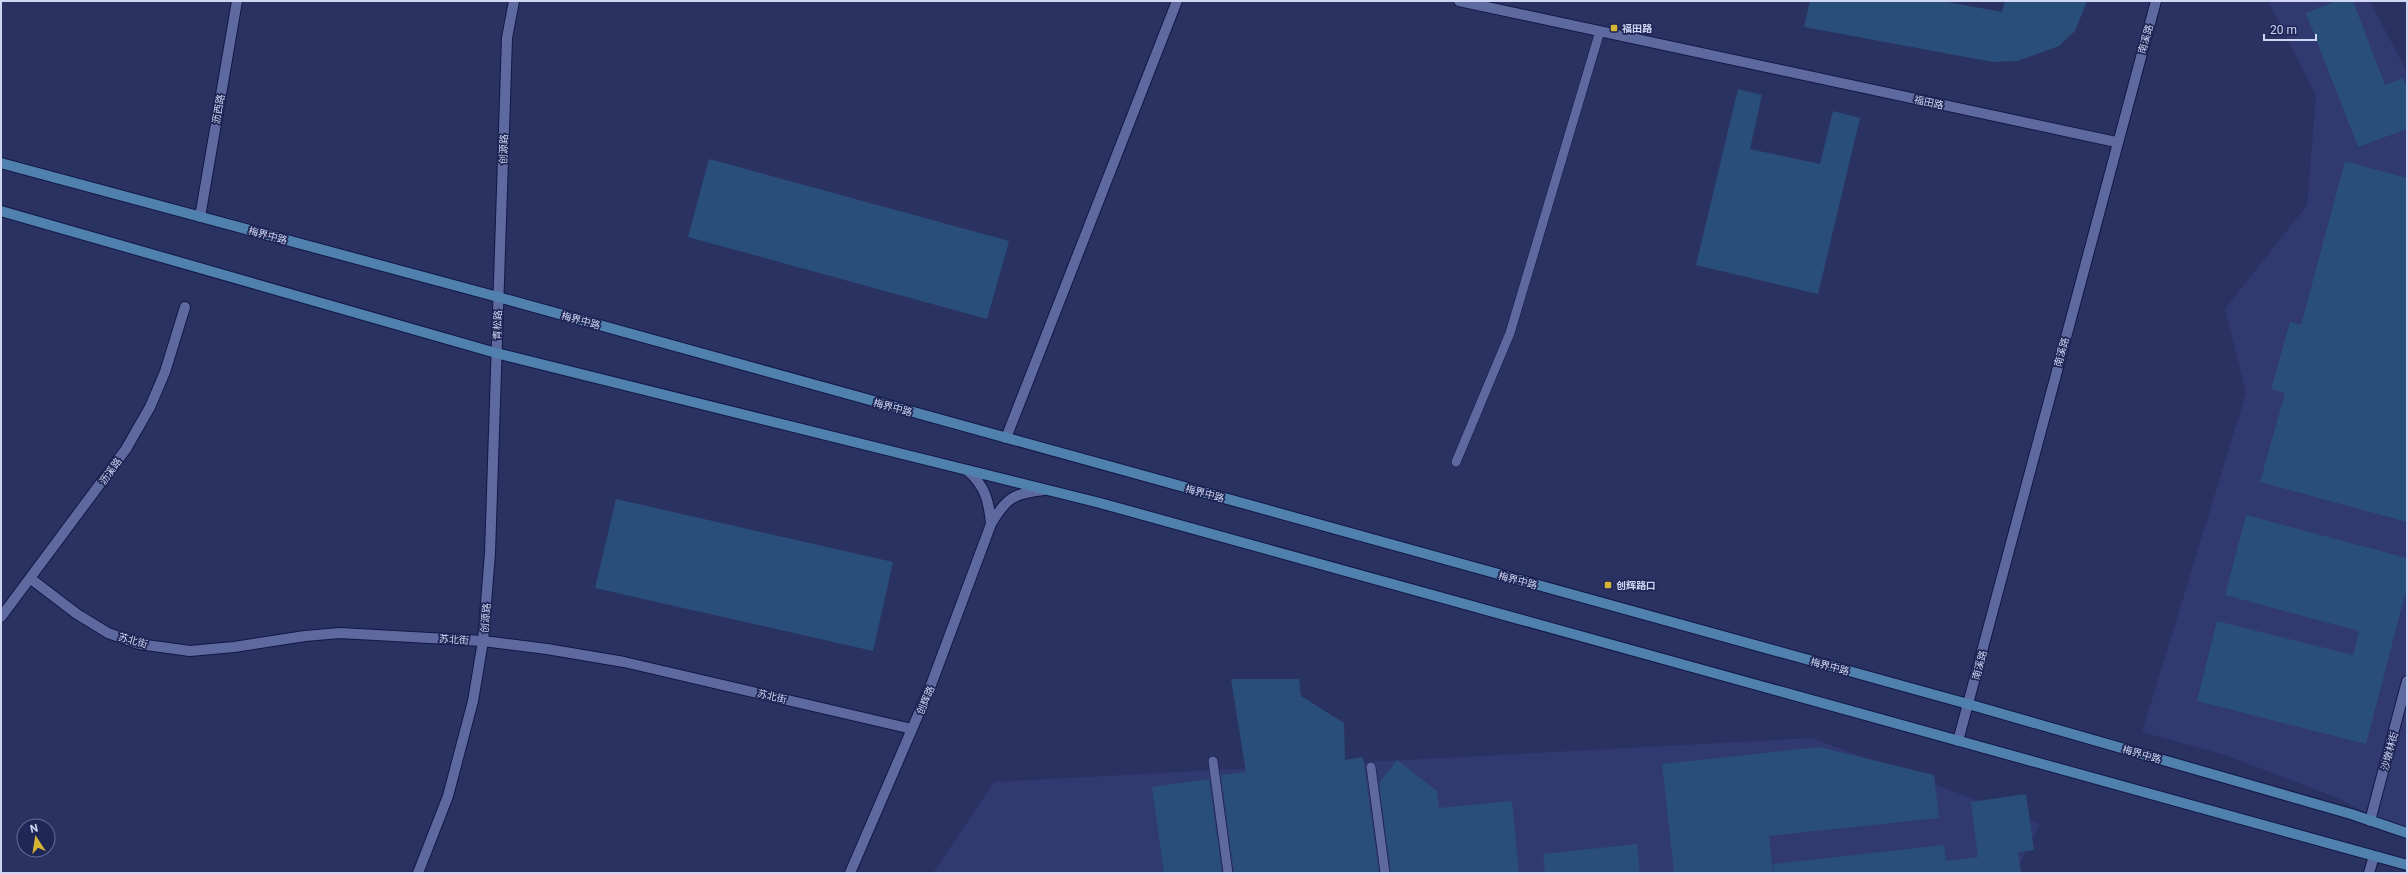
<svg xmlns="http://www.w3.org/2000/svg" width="2408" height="874" viewBox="0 0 2408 874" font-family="Roboto,'Noto Sans SC',sans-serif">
	<rect width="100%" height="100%" fill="#2a3262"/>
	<path fill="#303970" d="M2268,1H2370L2407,72V834L2340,799L2225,755L2142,732L2246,393L2225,309L2307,205L2316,95Z
		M1812,738L2040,824L2015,873H933L994,782Z"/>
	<path fill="#2a4e7a" d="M1810,1H1942L2002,12L2005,1H2087L2075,31L2059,46L2017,61L1993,62L1804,27Z
		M2337,1H2353L2385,85L2403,78L2407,87V129L2358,147L2306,13Z
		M1738,89L1762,95L1750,149L1820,164L1833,111L1860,118L1818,294L1696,265Z
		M709,159L1009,241L987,319L688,237Z
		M2345,161L2407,178V522L2260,482L2285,393L2271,389L2290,322L2301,325Z
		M616,499L893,562L873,651L595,588Z
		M2246,515L2407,558V587L2366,744L2197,701L2217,621L2353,655L2359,631L2225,595Z
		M1231,679H1299L1301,696L1344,723L1345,760L1363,757L1379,873H1234L1221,775L1246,772Z
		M1819,747L1934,775L1939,818L1769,836L1773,873H1674L1662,764Z
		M1397,760L1437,791L1439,808L1512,801L1519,873H1391L1379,783Z
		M1209,779L1222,873H1164L1152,787Z
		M2026,794L2034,850L2018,852L2021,873H1774L1773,864L1944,845L1946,861L1978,857L1971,802Z
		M1637,844L1640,873H1545L1543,854Z"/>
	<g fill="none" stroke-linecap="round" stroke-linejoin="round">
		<defs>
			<path id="service" d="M1456,462L1510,333L1600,31
				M1213,761L1228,873
				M1371,767L1385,873"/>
			<path id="minor" d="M1459,1L2116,142
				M200,217L237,1
				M1006,438L1177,1
				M968,471C985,486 989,501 991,524C1006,498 1014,493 1044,490
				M31,579L77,614L108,633L139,644L190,651L234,647L305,636L340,633L483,641L547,649L624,662L912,729
				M1,617L126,449L150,407L165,372L185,307
				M1958,741L2156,1
				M2370,821L2407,681
				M850,873L931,685L991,524
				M2369,873L2374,856"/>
			<path id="tertiary" d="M418,873L448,796L473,701L483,641L490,553L507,38L514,1"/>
			<path id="secondary" d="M1,163L498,297L1968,704L2351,814L2407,833
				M1,211L496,353L1100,503L2407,865"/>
		</defs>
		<use href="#service" stroke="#131845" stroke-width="10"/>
		<use href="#minor" stroke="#131845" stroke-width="12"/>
		<use href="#tertiary" stroke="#131845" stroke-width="12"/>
		<use href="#secondary" stroke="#131845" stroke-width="12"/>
		<use href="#service" stroke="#5e6a9f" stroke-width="9"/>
		<use href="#minor" stroke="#5e6a9f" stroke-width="10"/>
		<use href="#tertiary" stroke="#5e6a9f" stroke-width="10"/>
		<use href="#secondary" stroke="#5080ad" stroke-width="10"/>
	</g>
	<g fill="#d6b534" stroke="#202756" stroke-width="1.5">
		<rect x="1610" y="24" width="8" height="8" rx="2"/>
		<rect x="1604" y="581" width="8" height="8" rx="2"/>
	</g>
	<g text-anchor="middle" stroke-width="3.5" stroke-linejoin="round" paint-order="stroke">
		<g font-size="10" font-weight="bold" fill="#ced6f3" stroke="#202756" text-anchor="start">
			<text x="1622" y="32">福田路</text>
			<text x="1616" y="589">创辉路口</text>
		</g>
		<g font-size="10" fill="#ced6f3" stroke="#202756">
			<text transform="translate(2145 39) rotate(-74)" y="4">南溪路</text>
			<text transform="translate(1929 102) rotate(12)" y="4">福田路</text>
			<text transform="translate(218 109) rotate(-80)" y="4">沥西路</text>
			<text transform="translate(503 149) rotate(-88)" y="4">创源路</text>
			<text transform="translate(268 235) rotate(15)" y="4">梅界中路</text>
			<text transform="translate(581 320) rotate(15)" y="4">梅界中路</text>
			<text transform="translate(497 325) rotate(-88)" y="4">青松路</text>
			<text transform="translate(2061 352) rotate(-75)" y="4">南溪路</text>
			<text transform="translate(893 407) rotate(15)" y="4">梅界中路</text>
			<text transform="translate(110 471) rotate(-54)" y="4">沥溪路</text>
			<text transform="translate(1205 493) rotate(15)" y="4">梅界中路</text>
			<text transform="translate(1518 580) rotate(15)" y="4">梅界中路</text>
			<text transform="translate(485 618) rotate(-85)" y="4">创源路</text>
			<text transform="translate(454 639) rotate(4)" y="4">苏北街</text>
			<text transform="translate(133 640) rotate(16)" y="4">苏北街</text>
			<text transform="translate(1979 665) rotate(-75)" y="4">南溪路</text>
			<text transform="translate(1830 666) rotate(15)" y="4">梅界中路</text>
			<text transform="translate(772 696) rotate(13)" y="4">苏北街</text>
			<text transform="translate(925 700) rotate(-67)" y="4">创辉路</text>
			<text transform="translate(2389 751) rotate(-75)" y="4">沙墩林街</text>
			<text transform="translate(2142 754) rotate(16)" y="4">梅界中路</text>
		</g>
	</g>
	<rect width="2408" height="874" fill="none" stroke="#ced6f3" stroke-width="4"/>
	<g transform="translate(36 838) rotate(348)"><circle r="19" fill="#202756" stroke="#666d95"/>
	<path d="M0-3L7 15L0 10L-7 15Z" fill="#d6b534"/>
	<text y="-6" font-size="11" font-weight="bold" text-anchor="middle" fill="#ced6f3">N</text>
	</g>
	<path d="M2264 34v6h52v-6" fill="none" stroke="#ced6f3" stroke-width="2"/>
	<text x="2270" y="34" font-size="12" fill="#ced6f3" stroke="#202756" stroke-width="3" paint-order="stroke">20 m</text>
</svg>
